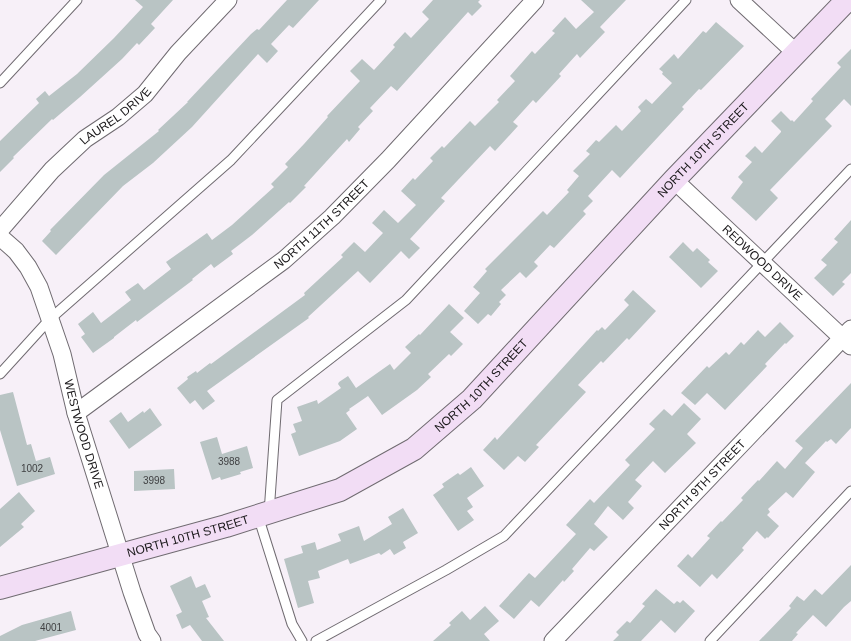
<svg xmlns="http://www.w3.org/2000/svg" width="851" height="641" viewBox="0 0 851 641" font-family="Helvetica,sans-serif">
	<rect width="100%" height="100%" fill="#f7f0f8"/>
	<path fill="#b9c4c4" d="M135,0H173L151,24L155,28L139,45L137,43L122,59L80,97L53,120L52,119L13,157L14,158L0,172V141L39,103L36,99L45,91L49,96L77,74L114,38L143,7Z
		M287,0H319L293,28L289,25L271,44L278,51L267,63L258,54L192,127L153,163L123,186L56,255L42,241L51,231L50,230L104,175L159,131L158,130L188,102H187L251,34L257,29L259,30Z
		M433,0H480L478,2L482,6L472,16L468,12L397,91L391,86L370,108L373,111L358,127L360,129L349,142L347,139L304,186L306,187L290,203L289,202L252,235L231,251L233,254L214,268L211,264L192,279L193,280L137,322L136,320L114,337V338L93,353L81,337L85,334L78,324L93,312L101,323L131,300L125,292L138,283L144,290L171,269L166,262L207,233L212,240L232,225L274,187L271,184L288,167L285,164L304,144L328,117L327,116L360,81L350,71L362,59L374,70L395,47L393,45L405,32L411,38L429,19L422,12Z
		M581,0H626L600,27L605,32L580,58L577,54L559,74L561,76L536,103L533,100L513,122L518,126L507,138L495,151L490,146L441,198L445,201L410,239L420,248L409,259L401,251L370,283L358,271L308,317L309,318L207,391L215,401L203,410L195,400L190,404L177,388L188,379L187,377L196,371L197,373L210,363L211,364L305,295L304,293L343,257L341,255L354,242L365,252L383,233L372,223L384,210L398,223L416,205L401,191L413,178L415,180L433,161L430,158L442,146L444,148L470,121L475,126L499,102L497,100L515,81L510,76L532,51L535,54L555,33L552,31L565,17L576,29L594,12Z
		M716,22L744,46L701,90L699,89L682,107L684,109L620,178L612,170L588,196L593,201L583,211L586,214L554,248L550,245L534,262L538,266L526,278L520,272L501,290L506,295L499,302L501,304L491,316L488,314L478,324L464,311L480,293L473,287L487,271L485,269L543,211L547,215L569,192L567,190L579,176L573,171L590,154L586,151L596,140L599,142L616,125L622,131L641,111L638,107L646,99L652,104L672,83L662,74L663,72L659,69L674,54L678,59L703,31L706,33Z
		M851,49V106L844,99L825,119L832,126L770,190L778,198L756,221L731,198L743,182L738,177L752,162L745,156L755,146L762,153L781,132V131L771,121L781,111L791,121L792,120L794,122L813,101L811,99L841,67L837,63Z
		M851,220V273L842,282L845,284L833,296L814,278L827,265L821,260L838,242L834,239Z
		M683,242L693,252L697,248L710,260L708,262L718,271L701,288L669,257Z
		M633,290L656,311L629,340L627,338L603,363L601,361L578,385L586,392L536,445L539,447L525,462L518,456L504,470L483,450L495,437L497,440L597,330L598,331L602,327L605,330L629,305L624,300Z
		M449,304L464,318L450,332L463,344L451,356L449,354L428,374L431,377L417,390L382,415L368,396L349,409L350,410L346,413L357,429L340,441L299,456L291,434L296,432L293,424L302,421L297,407L317,400L318,404L341,388L338,384L339,382L348,376L356,388L390,364L394,370L411,353L405,347L419,334L420,335Z
		M780,322L794,336L786,344L785,343L765,364L767,366L725,410L707,393L695,405L681,393L707,366L709,368L726,352L729,355L741,342L744,345L758,330L765,337Z
		M851,383V428L836,444L831,439L827,442L826,441L805,463L815,472L793,498L786,492L768,509L770,512L767,515L779,526L768,538L767,537L765,539L757,531L742,548L744,550L717,579L712,574L700,587L677,566L688,554L692,558L710,538L707,536L721,521L722,522L743,500L741,498L758,480L759,481L777,461L785,469L803,448L795,441Z
		M13,392L27,445L31,444L36,461L50,457L55,474L17,486L0,430V395Z
		M684,403L701,419L687,434L696,443L665,473L653,461L635,480L642,486L628,502L634,508L623,520L608,506L594,524L608,537L594,551L590,548L572,569L574,571L564,582L563,580L539,607L531,600L514,619L499,606L529,573L535,578L576,534L566,525L590,499L594,503L630,465L625,460L655,429L649,424L664,409L672,416Z
		M150,408L162,425L129,449L109,421L121,412L128,422L143,411L144,413Z
		M217,437L222,454L247,446L253,468L240,472L241,474L221,480L220,477L212,480L200,442Z
		M471,467L484,486L467,498L473,507L467,511L474,520L458,531L433,495L444,487L442,484L458,473L460,475Z
		M174,469L175,489L134,491V471Z
		M19,492L35,511L21,524L24,527L0,547V509Z
		M403,508L418,533L403,542L406,548L394,555L390,549L381,555L379,553L350,564L348,559L318,571L320,578L308,581L314,603L298,608L284,559L303,553L301,546L315,542L317,550L341,541L338,534L359,526L364,541L392,524L388,517Z
		M851,565V601L844,607L826,627L813,615L796,633L798,634L792,641H759L791,608L789,606L797,596L804,601L815,589L822,595Z
		M191,576L196,588L205,584L211,597L202,601L209,617L206,618L224,641H202L190,625L182,629L176,615L182,612L170,586Z
		M656,589L674,604L677,601L680,603L683,600L695,611L675,633L661,620L641,641H613L619,635L616,632L627,621L630,623L645,606L642,604Z
		M485,606L499,621L484,634L490,641H433L451,625L449,623L462,611L470,620Z
		M71,611L76,630L35,641H0V636L22,625Z"/>
	<g fill="none" stroke-linecap="round" stroke-linejoin="round">
		<defs>
			<path id="service" d="M0,83L77,0
				M0,374L50,319L231,160L381,0
				M269,513L277,400L406,300L686,0
				M258,516L292,624L302,641
				M316,641L446,570L504,536L851,169
				M710,641L851,491"/>
			<g id="minor">
				<path d="M739,0L796,53"/>
				<path id="s1" d="M674,180L851,346"/>
				<path id="s2" d="M0,230L52,170L85,139L118,117L145,94L178,53L228,0"/>
				<path id="s3" d="M0,237L16,251L28,267L39,287L62,354L76,413L132,592L147,634L152,641"/>
				<path id="s4" d="M76,413L284,260L332,217L388,160L535,0"/>
				<path id="s5" d="M553,641L851,329"/>
			</g>
			<g id="secondary">
				<path id="s6" d="M0,588L226,526L340,490L414,449L472,399L674,180L847,0"/>
			</g>
		</defs>
		<use href="#service" stroke="#706b71" stroke-width="11"/>
		<use href="#minor" stroke="#706b71" stroke-width="19"/>
		<use href="#secondary" stroke="#706b71" stroke-width="24"/>
		<use href="#service" stroke="#fff" stroke-width="9"/>
		<use href="#minor" stroke="#fff" stroke-width="17"/>
		<use href="#secondary" stroke="#f2ddf5" stroke-width="22"/>
	</g>
	<g text-anchor="middle" stroke-width="3" stroke-linejoin="round" paint-order="stroke">
		<g font-size="10" fill="#414244">
			<text x="229" y="465">3988</text>
			<text x="32" y="472">1002</text>
			<text x="154" y="484">3998</text>
			<text x="51" y="631">4001</text>
		</g>
		<g font-size="12" fill="#191719" stroke="#f7f0f8">
			<text dy="4" stroke="none"><textPath href="#s2" startOffset="163">LAUREL DRIVE</textPath></text>
			<text dy="4" stroke="none"><textPath href="#s6" startOffset="855">NORTH 10TH STREET</textPath></text>
			<text dy="4" stroke="none"><textPath href="#s4" startOffset="310">NORTH 11TH STREET</textPath></text>
			<text dy="4" stroke="none"><textPath href="#s1" startOffset="121">REDWOOD DRIVE</textPath></text>
			<text dy="4" stroke="none"><textPath href="#s6" startOffset="531">NORTH 10TH STREET</textPath></text>
			<text dy="4" stroke="none"><textPath href="#s3" startOffset="218">WESTWOOD DRIVE</textPath></text>
			<text dy="4" stroke="none"><textPath href="#s5" startOffset="216">NORTH 9TH STREET</textPath></text>
			<text dy="4" stroke="none"><textPath href="#s6" startOffset="195">NORTH 10TH STREET</textPath></text>
		</g>
	</g>
</svg>
